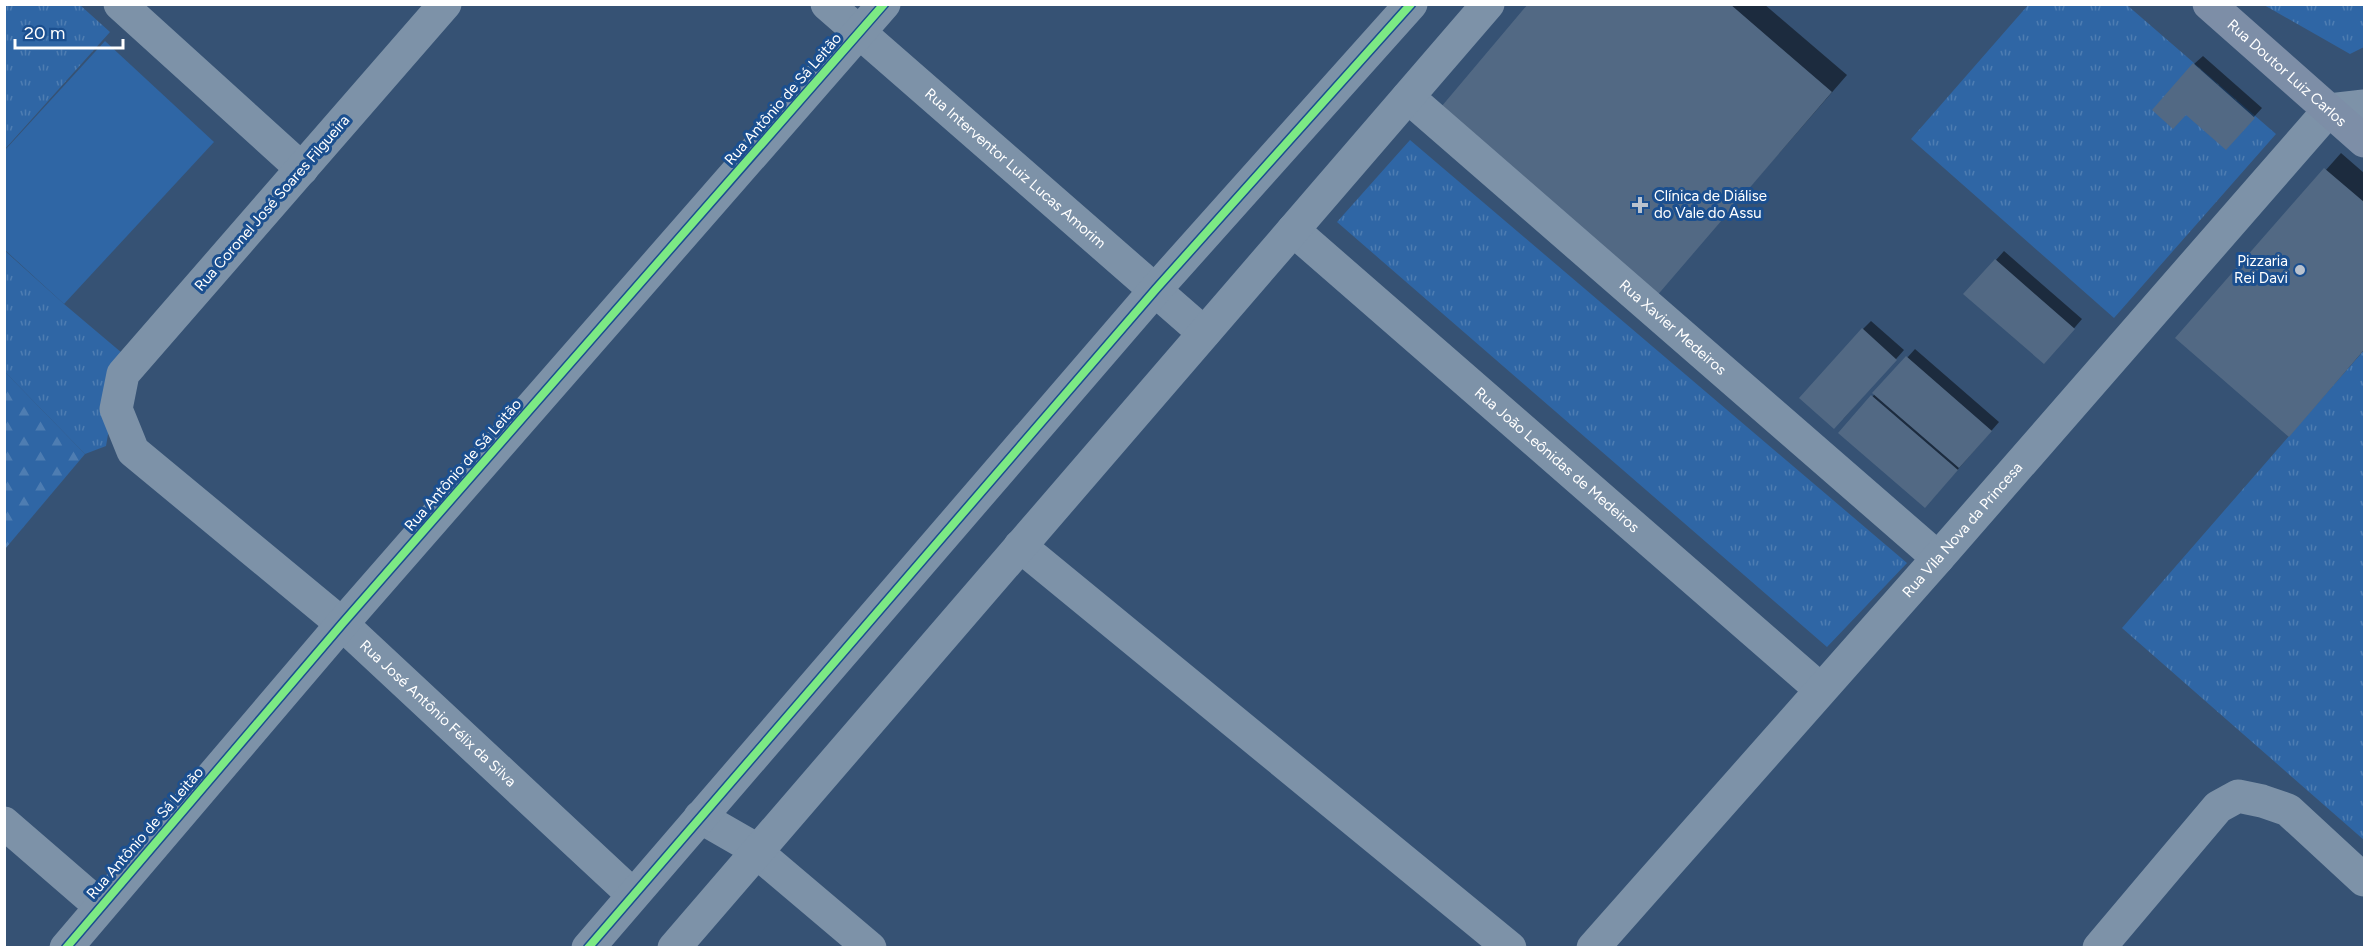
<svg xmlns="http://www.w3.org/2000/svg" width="2369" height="952" viewBox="0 0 2369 952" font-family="Figtree,sans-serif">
	<defs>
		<pattern id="grass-tufts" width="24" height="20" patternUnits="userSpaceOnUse" patternTransform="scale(1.5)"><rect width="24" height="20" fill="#2f66a5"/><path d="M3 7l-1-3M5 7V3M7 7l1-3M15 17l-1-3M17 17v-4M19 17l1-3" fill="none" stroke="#4e7db2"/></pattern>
		<pattern id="forest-firs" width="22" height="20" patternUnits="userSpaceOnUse" patternTransform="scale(1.5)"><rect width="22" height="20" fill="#2f66a5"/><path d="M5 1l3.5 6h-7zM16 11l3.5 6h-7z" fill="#4e7db2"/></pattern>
	</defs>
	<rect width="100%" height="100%" fill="#365274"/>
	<path fill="url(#grass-tufts)" d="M5,4L80,5L110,32L5,149Z
		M2029,4L2127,5L2276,134L2114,318L1911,139Z
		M2264,5H2364V47L2350,54Z
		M1410,140L1907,563L1827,647L1337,222Z
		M4,250L64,304L122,353L106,446L85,454L5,372Z
		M2364,350V840L2122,628Z"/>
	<path fill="url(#forest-firs)" d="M5,372L85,454L5,549Z"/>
	<path fill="#2f66a5" d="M105,41L214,142L64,304L5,250V150Z"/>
	<path fill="#0007" d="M1530,4H1764L1847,75L1655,296Z
		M2203,56L2262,108L2234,139L2194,64Z
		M2341,153L2364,173V350L2289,435L2177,338Z
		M2004,251L2082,319L2052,354L1996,260Z
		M1871,321L1904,350L1843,419L1863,329Z
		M1915,349L1999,422L1933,498L1840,433Z"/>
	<path fill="#526984" d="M1528,4H1730L1832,92L1655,298L1436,113Z
		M2193,63L2255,118L2226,150L2186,115L2173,129L2152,110Z
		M2324,168L2364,202V350L2289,437L2175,338Z
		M1995,259L2075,329L2044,364L1963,294Z
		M1862,328L1897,360L1834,429L1799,398Z
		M1906,356L1992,431L1959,468L1872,393Z
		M1871,395L1958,470L1925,508L1838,433Z"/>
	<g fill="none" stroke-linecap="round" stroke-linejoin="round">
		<g stroke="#7d92a8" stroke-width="33">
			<path d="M120,4L302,169"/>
			<path id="s1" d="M445,4L123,374L116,409L133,451L342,624L633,895"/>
			<path id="s2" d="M827,4L1204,333"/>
			<path id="s3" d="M1408,97L1938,558"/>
			<path id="s4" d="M1293,230L1820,689"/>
			<path d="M1020,546L1510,948"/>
			<path d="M700,817L747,844L870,948"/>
			<path d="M4,823L100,906"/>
			<path d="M66,948L342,624L884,4"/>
			<path d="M588,948L1156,289L1411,4"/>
			<path d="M674,948L1488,4"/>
			<path id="s5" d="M1593,948L1938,558L2329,110L2364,106"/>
			<path d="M2099,948L2218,807L2238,796L2262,801L2288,810L2364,880"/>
		</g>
		<path stroke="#7d8ea7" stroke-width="33" id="s6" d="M2209,4L2364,141"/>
		<defs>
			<path id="cycleway" d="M66,948L342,624L884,4
				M588,948L1156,289L1411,4"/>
		</defs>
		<use href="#cycleway" stroke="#1b4f8f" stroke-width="11"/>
		<use href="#cycleway" stroke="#7ce984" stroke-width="8"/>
	</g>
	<g fill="#b9c2ce" stroke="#1b4f8f" stroke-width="2">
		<path d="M1637 196h6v6h6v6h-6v6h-6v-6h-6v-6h6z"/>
		<circle cx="2300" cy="270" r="6"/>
	</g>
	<g text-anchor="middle" stroke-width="6" stroke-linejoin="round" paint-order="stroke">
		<g font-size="15" fill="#fff" stroke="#1b4f8f">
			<text dy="5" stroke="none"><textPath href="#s6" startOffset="104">Rua Doutor Luiz Carlos</textPath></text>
			<text transform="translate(783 99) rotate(-49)" y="5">Rua Antônio de Sá Leitão</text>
			<text dy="5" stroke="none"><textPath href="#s2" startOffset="250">Rua Interventor Luiz Lucas Amorim</textPath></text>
			<text transform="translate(272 203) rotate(-49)" y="5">Rua Coronel José Soares Filgueira</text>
			<text dy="5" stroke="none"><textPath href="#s3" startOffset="351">Rua Xavier Medeiros</textPath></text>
			<text dy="5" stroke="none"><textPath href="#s4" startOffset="350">Rua João Leônidas de Medeiros</textPath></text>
			<text transform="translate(463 465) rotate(-49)" y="5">Rua Antônio de Sá Leitão</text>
			<text dy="5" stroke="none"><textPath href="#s5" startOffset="558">Rua Vila Nova da Princesa</textPath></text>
			<text dy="5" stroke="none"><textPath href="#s1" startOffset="974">Rua José Antônio Félix da Silva</textPath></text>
			<text transform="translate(145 833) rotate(-49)" y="5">Rua Antônio de Sá Leitão</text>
		</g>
		<g font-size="15" fill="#fff" stroke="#1b4f8f" text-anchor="start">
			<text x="1654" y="201">Clínica de Diálise<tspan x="1654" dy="17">do Vale do Assu</tspan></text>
			<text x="2288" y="266" text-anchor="end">Pizzaria<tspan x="2288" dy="17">Rei Davi</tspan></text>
		</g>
	</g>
	<rect width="2369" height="952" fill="none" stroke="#ffffff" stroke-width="12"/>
	<path d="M15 39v9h108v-9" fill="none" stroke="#ffffff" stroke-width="3"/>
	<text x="24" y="39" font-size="18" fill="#ffffff" stroke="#1b4f8f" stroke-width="4.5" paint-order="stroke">20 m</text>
</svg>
